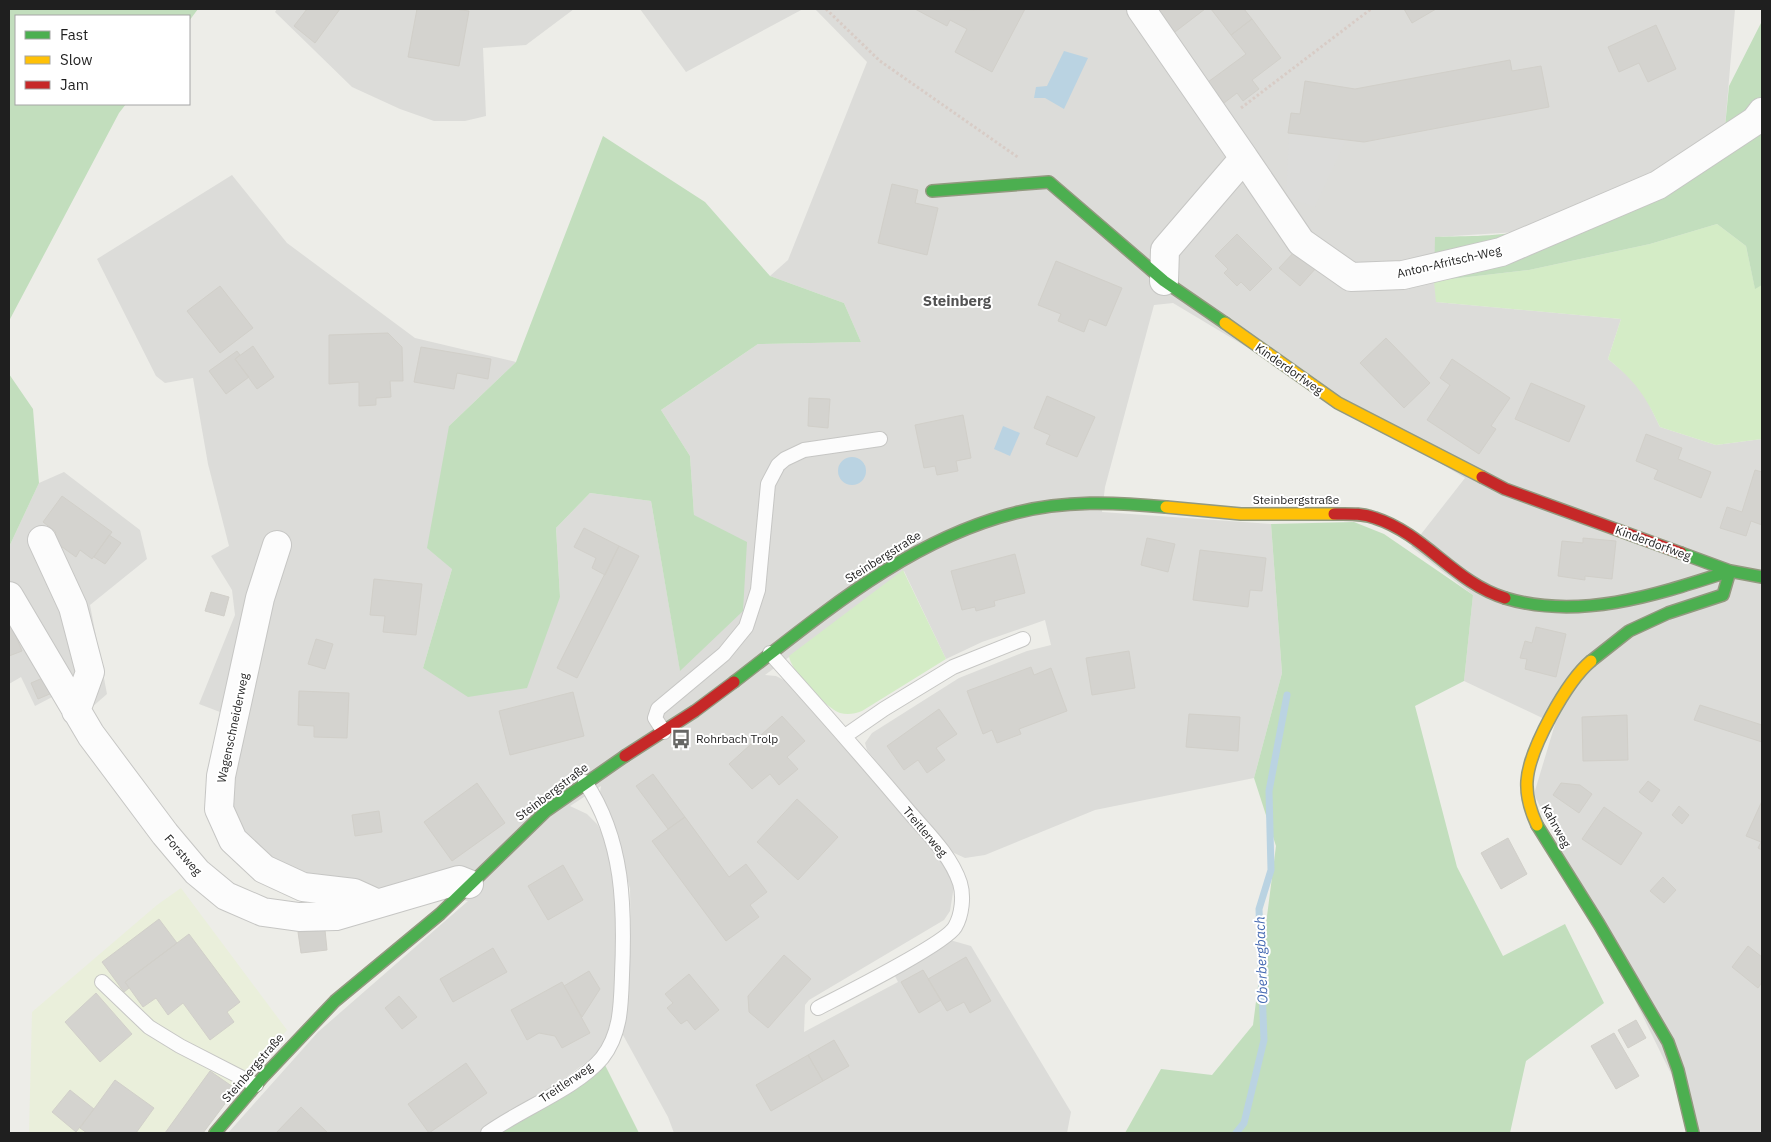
<svg xmlns="http://www.w3.org/2000/svg" width="1771" height="1142" viewBox="0 0 1771 1142" font-family="'IBM Plex Sans',sans-serif">
	<rect width="100%" height="100%" fill="#edede8"/>
	<path fill="#dcdcd9" d="M277,9H574L526,45L483,48L486,116L465,121H434L400,109L352,87L275,12Z
		M640,9H803L686,72Z
		M815,9H1735L1725,127L1671,162L1576,210L1517,232L1436,237V302L1621,319L1608,359L1632,379L1645,396L1660,427L1716,445L1762,439V1133H1700L1534,794L1555,724L1464,681L1473,595L1411,547L1465,478L1173,303L1154,305L1105,487L1102,512L1271,524L1282,673L1254,778L1095,810L985,855L965,858L952,852L867,750L865,743L872,733L959,678L1027,651L1051,645L1045,620L982,642L946,659L904,571L765,675L776,676L784,680L840,740L931,847L946,867L954,886L950,911L944,920L809,1000L805,1005L804,1032L898,982L894,974L941,948L950,940L971,946L1071,1112L1067,1133H674L668,1117L623,1035L627,1007L631,936L630,889L613,821L600,792L601,786L570,806L587,814L597,824L604,837L613,874L618,936L613,1020L605,1042L595,1056L561,1081L503,1115L479,1133H228L318,1032L468,901L398,887L371,888L331,883L277,865L230,817L241,720L199,704L235,615L232,590L211,556L229,546L208,464L193,378L165,383L156,376L97,259L232,175L287,243L415,338L516,362L449,426L452,569L423,668L560,597L556,528L590,493L651,501L680,670L694,515L690,456L661,410L758,344L861,342L844,303L770,276L788,260L867,62Z
		M64,472L140,530L147,559L90,605L107,694L91,708L73,686L35,706L21,677L9,684V547L39,483Z"/>
	<path fill="#eaefdb" d="M181,888L287,1030L199,1133H29L32,1012L157,905Z"/>
	<path fill="#d4ecc6" d="M1717,224L1746,246L1755,288L1762,285V439L1716,445L1660,427C1645,395 1636,382 1608,359L1621,319L1436,302L1434,281L1529,270L1650,244Z
		M903,570L946,659L862,711C855,714 847,715 840,713C826,708 790,670 789,656Z"/>
	<path fill="#c2debd" d="M9,9H198L189,21V16H16V104H126L119,113L9,321Z
		M1762,21V285L1755,289L1746,246L1717,224L1650,244L1529,270L1434,281L1435,237C1457,236 1499,237 1519,231C1591,211 1662,167 1725,127L1729,86Z
		M603,136L705,202L770,276L844,303L861,342L758,344L661,410L690,456L694,515L747,542L743,611L680,671L651,501L590,493L556,528L560,597L527,688L468,697L423,668L452,569L427,548L449,426L516,362Z
		M9,374L33,409L39,483L9,547Z
		M1354,522L1384,534L1473,595L1464,681L1415,706L1457,867L1503,956L1565,924L1604,1003L1526,1061L1510,1133H1125L1161,1069L1212,1075L1253,1025L1276,846L1254,778L1282,673L1271,524Z
		M605,1065L639,1133H500L510,1126Z"/>
	<path fill="#dcdcda" d="M1289,134L1346,140L1315,207L1286,197Z"/>
	<path fill="#bad3e2" d="M1064,51L1088,58L1064,109L1045,98H1034L1036,87L1047,86Z
		M1003,426L1020,433L1010,456L994,449Z
		M838 471a14 14 0 1 1 28 0a14 14 0 1 1-28 0Z"/>
	<g fill="none" stroke-linecap="round" stroke-linejoin="round">
		<path stroke="#bad3e2" stroke-width="7" d="M1236,1133L1244,1123L1264,1040L1259,909L1271,870L1269,791L1287,695"/>
	</g>
	<path fill="#d4d3cf" stroke="#d1cfc9" d="M307,9H340L315,43L294,26Z
		M417,9H455L469,11L459,66L408,57Z
		M915,9L973,10L1025,9L992,72L955,52L967,29L950,20L947,26Z
		M1155,9H1205L1171,35Z
		M1211,9H1244L1252,19L1231,35Z
		M1404,9H1436L1412,23Z
		M1252,19L1281,58L1252,80L1259,89L1243,101L1237,93L1224,103L1208,82L1246,54L1231,35Z
		M1656,25L1676,69L1648,82L1639,63L1619,72L1608,47Z
		M1510,60L1512,71L1541,66L1549,107L1364,142L1288,133L1291,113L1300,114L1305,81L1355,89Z
		M892,184L918,190L915,203L938,208L927,255L878,243Z
		M1237,234L1272,269L1250,291L1241,282L1237,286L1224,273L1228,269L1215,256Z
		M1296,250L1316,268L1300,286L1279,268Z
		M1056,261L1122,288L1106,326L1089,319L1084,332L1058,321L1061,314L1038,305Z
		M220,286L253,328L220,353L187,311Z
		M388,333L402,347L403,381H390L391,397L376,398V405L359,406V382L329,384V335Z
		M1386,338L1430,383L1404,408L1360,363Z
		M253,346L274,377L257,389L235,359Z
		M421,347L491,359L488,379L457,373L454,389L414,382Z
		M237,351L240,355L235,359L249,377L226,394L209,371Z
		M1452,359L1510,398L1491,426L1496,429L1479,454L1427,420L1450,385L1440,378Z
		M1531,383L1585,406L1569,442L1515,419Z
		M1047,396L1095,417L1077,457L1046,444L1050,435L1034,428Z
		M809,398L830,399L828,428L808,426Z
		M963,415L971,458L956,461L958,471L937,475L935,466L924,468L915,425Z
		M1646,434L1682,448L1678,459L1711,472L1701,498L1654,479L1658,470L1636,461Z
		M1755,470L1762,472V525L1751,521L1746,536L1720,528L1727,507L1742,512Z
		M62,496L112,532L92,559L80,550L76,557L51,539L56,532L43,522Z
		M584,528L619,546L605,575L592,568L596,558L574,547Z
		M109,535L121,543L105,564L94,557Z
		M1147,538L1175,544L1168,572L1141,565Z
		M1583,538L1616,541L1612,579L1585,576V580L1558,576L1562,541L1583,543Z
		M619,546L639,556L577,678L557,668Z
		M1200,550L1266,558L1262,591L1250,590L1248,607L1193,600Z
		M1015,554L1025,593L994,601L995,606L976,611L975,607L962,610L951,571Z
		M374,579L422,584L416,635L383,632L385,616L370,615Z
		M211,592L229,597L224,616L205,611Z
		M9,619L22,651L9,656Z
		M1536,627L1566,634L1556,677L1525,669L1527,659L1520,658L1525,641L1532,643Z
		M316,639L333,644L325,669L308,664Z
		M1129,651L1135,688L1092,695L1086,658Z
		M1031,667L1034,675L1051,668L1067,711L1019,729L1021,734L997,743L992,730L983,734L967,691Z
		M45,677L52,693L38,699L31,683Z
		M299,691L349,693L347,738L314,737V726L298,725Z
		M573,692L584,736L510,755L499,711Z
		M1700,705L1762,725V742L1694,720Z
		M939,709L957,734L936,748L945,760L927,773L918,760L904,770L887,746Z
		M1189,714L1240,717L1238,751L1186,747Z
		M1627,715L1628,760L1583,761L1582,717Z
		M782,716L805,741L787,757L798,769L779,785L770,774L752,789L729,764Z
		M653,774L685,817L668,829L636,786Z
		M1648,781L1660,790L1652,802L1639,792Z
		M477,783L505,823L452,861L424,822Z
		M1561,783L1580,785L1592,794L1579,813L1553,795Z
		M797,799L838,837L798,880L757,842Z
		M1762,801V850L1758,848L1761,842L1746,836Z
		M1679,806L1689,815L1682,824L1672,815Z
		M1604,807L1642,833L1621,865L1582,839Z
		M379,811L382,832L355,836L352,815Z
		M685,817L729,877L746,864L767,892L750,905L759,917L726,941L652,841Z
		M1508,838L1527,874L1501,889L1481,853Z
		M563,865L583,900L548,920L528,886Z
		M1663,877L1676,890L1664,903L1650,891Z
		M159,919L177,943L125,982L129,988L124,992L102,962Z
		M325,930L327,950L301,953L298,932Z
		M189,934L240,1002L227,1012L234,1022L210,1040L183,1003L168,1015L156,998L143,1007L125,982Z
		M1748,946L1762,957V982L1758,988L1732,967Z
		M493,948L507,972L453,1002L440,979Z
		M784,955L811,979L768,1028L749,1012L748,996Z
		M966,957L991,1001L970,1013L964,1002L947,1011L928,979Z
		M923,970L941,1000L919,1013L901,982Z
		M589,971L600,989L582,1017L564,986Z
		M689,974L719,1010L695,1030L687,1020L681,1024L667,1008L673,1003L665,994Z
		M562,982L590,1033L562,1048L555,1036L539,1033L527,1040L511,1010Z
		M96,993L132,1034L100,1062L65,1022Z
		M399,996L417,1017L402,1029L385,1008Z
		M1636,1020L1646,1038L1628,1048L1618,1030Z
		M1614,1033L1639,1076L1616,1089L1591,1046Z
		M834,1040L849,1066L823,1081L808,1055Z
		M808,1055L823,1081L771,1111L756,1085Z
		M466,1063L487,1093L429,1133L408,1104Z
		M210,1071L236,1089L203,1133H165Z
		M115,1080L154,1108L136,1133H87L80,1128Z
		M70,1090L94,1109L76,1132L52,1112Z
		M301,1107L328,1133H276Z"/>
	<g fill="none" stroke-linecap="round" stroke-linejoin="round">
		<defs>
			<path id="lane" d="M770,653C816,704 861,755 905,807C924,830 950,853 960,883C964,896 962,915 955,927C945,944 841,996 818,1008
				M664,732L655,718L658,709L724,654L746,627L758,590L768,484L778,465L785,459L804,450L880,439
				M845,736L884,709L953,667L1023,639
				M102,982L149,1027L180,1046L256,1085
				M488,1133C521,1109 577,1088 602,1058C621,1034 621,1005 622,975C625,908 624,840 585,782"/>
			<path id="street" d="M1141,9L1244,158L1165,250L1164,281
				M1244,158L1301,242L1351,277L1403,275L1501,252L1658,185L1755,121L1762,112
				M42,540L73,607L90,672L76,711
				M277,545L260,598L221,776L219,809L233,840L264,869L303,887L354,893L376,903
				M9,596L91,735L165,834L197,872L226,896L263,912L299,917L336,916L459,880L469,884"/>
			<path id="fast" d="M932,191L1049,182L1164,281L1225,323
				M1681,553L1730,571L1762,577
				M1505,598C1580,621 1659,594 1730,571
				M1591,661L1629,631L1668,613L1723,595L1730,571
				M734,682C820,616 907,540 1015,513C1064,500 1115,502 1166,507
				M1537,825L1599,924L1668,1042L1678,1070L1693,1133
				M215,1133L262,1078L335,1001L440,914L546,811L625,756"/>
			<path id="slow" d="M1225,323L1338,403L1482,477
				M1166,507L1241,514H1334
				M1537,825C1530,810 1526,797 1527,781C1529,749 1567,681 1591,661"/>
			<path id="jam" d="M1482,477L1505,489L1681,553
				M1334,514C1348,514 1362,513 1375,518C1425,534 1455,583 1505,598
				M625,756L695,711L734,682"/>
		</defs>
		<use href="#lane" stroke="#c6c6c4" stroke-width="16"/>
		<use href="#street" stroke="#c6c6c4" stroke-width="30"/>
		<use href="#fast" stroke="#92997f" stroke-width="14"/>
		<use href="#slow" stroke="#92997f" stroke-width="14"/>
		<use href="#jam" stroke="#92997f" stroke-width="14"/>
		<path stroke="#d8ccc6" stroke-width="3" stroke-dasharray="2.5 2.5" stroke-linecap="butt" d="M826,9L880,61L1019,158
			M1241,108L1371,9"/>
		<use href="#lane" stroke="#fcfcfc" stroke-width="14"/>
		<use href="#street" stroke="#fcfcfc" stroke-width="28"/>
		<use href="#fast" stroke="#4caf50" stroke-width="11"/>
		<use href="#slow" stroke="#ffc107" stroke-width="11"/>
		<use href="#jam" stroke="#c62828" stroke-width="11"/>
	</g>
	<defs>
		<symbol id="bus-bare" viewBox="-9 -9 18 18"><path d="M-5-6H5V4H4V6H2V4H-2V6H-4V4H-5ZM-3.5-4V0h7V-4ZM-3.5 1.2v1.5H-2V1.2ZM2 1.2v1.5H3.5V1.2Z" fill="#676765" stroke="#fff" stroke-width="2.5" paint-order="stroke"/></symbol>
	</defs>
	<g fill-rule="evenodd">
		<use href="#bus-bare" x="667" y="725" width="28" height="28"/>
	</g>
	<g text-anchor="middle" stroke-width="4" stroke-linejoin="round" paint-order="stroke">
		<g font-size="12" fill="#1f1f1f" stroke="#fff">
			<text transform="translate(1449 262) rotate(-13)" y="4">Anton-Afritsch-Weg</text>
			<text transform="translate(1289 369) rotate(35)" y="4">Kinderdorfweg</text>
			<text x="1296" y="504">Steinbergstraße</text>
			<text transform="translate(1653 543) rotate(20)" y="4">Kinderdorfweg</text>
			<text transform="translate(883 557) rotate(-32)" y="4">Steinbergstraße</text>
			<text transform="translate(233 728) rotate(-78)" y="4">Wagenschneiderweg</text>
			<text transform="translate(552 792) rotate(-37)" y="4">Steinbergstraße</text>
			<text transform="translate(1556 826) rotate(61)" y="4">Kahrweg</text>
			<text transform="translate(925 832) rotate(50)" y="4">Treitlerweg</text>
			<text transform="translate(183 855) rotate(49)" y="4">Forstweg</text>
			<text transform="translate(253 1068) rotate(-49)" y="4">Steinbergstraße</text>
			<text transform="translate(566 1083) rotate(-34)" y="4">Treitlerweg</text>
		</g>
		<g font-size="12" fill="#1f1f1f" stroke="#fff" text-anchor="start">
			<text x="696" y="743">Rohrbach Trolp</text>
		</g>
		<g font-size="14" font-style="italic" fill="#476bb3" stroke="#fff">
			<text transform="translate(1261 960) rotate(-92)" y="5">Oberbergbach</text>
		</g>
		<g font-size="15" font-weight="bold" fill="#525252" stroke="#fff">
			<text x="957" y="306">Steinberg</text>
		</g>
	</g>
	<rect width="1771" height="1142" fill="none" stroke="#1f1f1f" stroke-width="20"/>
	<rect x="15" y="15" width="175" height="90" fill="#ffffff" stroke="#a5a5a5"/>
	<rect x="25" y="31" width="25" height="8" fill="#4caf50" stroke="#a5a5a5"/>
	<text x="60" y="40" font-size="15" fill="#1f1f1f">Fast</text>
	<rect x="25" y="56" width="25" height="8" fill="#ffc107" stroke="#a5a5a5"/>
	<text x="60" y="65" font-size="15" fill="#1f1f1f">Slow</text>
	<rect x="25" y="81" width="25" height="8" fill="#c62828" stroke="#a5a5a5"/>
	<text x="60" y="90" font-size="15" fill="#1f1f1f">Jam</text>
</svg>
